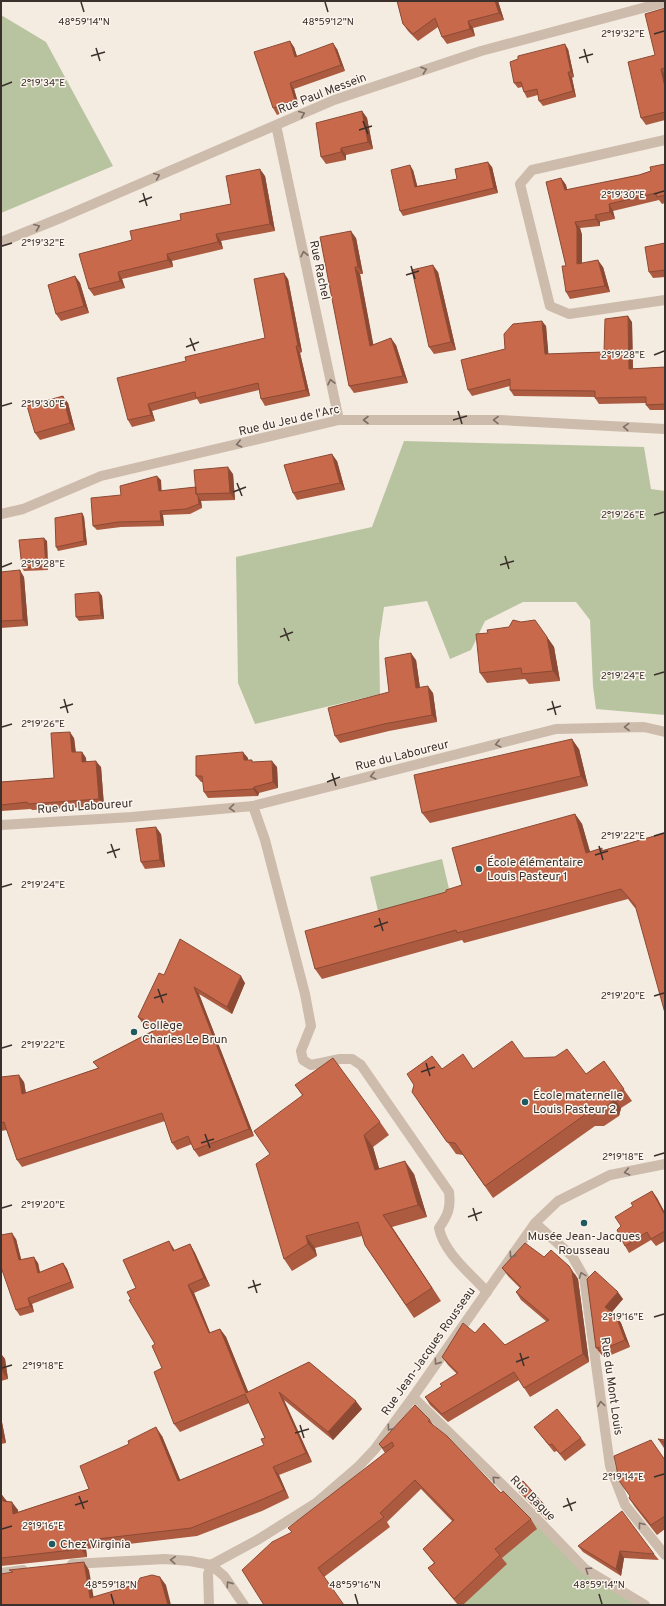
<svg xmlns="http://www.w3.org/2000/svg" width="666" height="1606" viewBox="0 0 666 1606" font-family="Overpass,sans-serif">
	<rect width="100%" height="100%" fill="#f4ebe1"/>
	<path fill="#b8c4a0" d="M1,15L46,42L113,166L1,213Z
		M404,441L644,447L651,489L665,491V715L596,709L593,686L590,620L576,602H523L485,621L471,650L450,659L427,601L384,607L379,641L380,694L255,724L238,683L236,557L372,527Z
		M442,859L450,893L378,911L370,877Z
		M533,1515L567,1551L645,1605H463L506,1564L501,1558L535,1531L528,1523Z"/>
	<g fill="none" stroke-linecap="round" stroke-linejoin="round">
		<path stroke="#cdbbac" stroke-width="10" d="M253,806L265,840L305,994L311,1026L301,1051L303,1060L311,1065L340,1059H352L361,1065L449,1192C451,1208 448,1215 439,1228C444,1253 470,1273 487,1292"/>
		<path stroke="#cdbbac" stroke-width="10" d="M276,125L339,420
			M665,140L532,170L520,184L550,306L569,314L665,300
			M1,242L63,217L334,100L481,51L665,2
			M1,514L23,509L101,476L339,420H499L665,429
			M1,825L132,817L253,806L556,729L644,727L665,732
			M535,1223L572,1256L584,1277L610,1466L625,1505L665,1555
			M413,1397L533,1515L585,1569L645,1605
			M72,1564L165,1559L190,1561L211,1565L224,1576L244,1605
			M211,1565L259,1539L316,1503L359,1466L375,1449L413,1397L535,1223L558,1201L610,1175L665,1164
			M1,1573L23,1570
			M209,1605L208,1574L211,1565"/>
	</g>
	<path fill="#ac5a40" d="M397,1H498L504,20L473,28L475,36L447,44L442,37L438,27L418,41L408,31L403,24Z
		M665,8V120L646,125L641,118L655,55Z
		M294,47L297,56L337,49L345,71L294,89L299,106L277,115L273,108Z
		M568,49L574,77L572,78L576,97L543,106L539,101L538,95L527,98L524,92L522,87L518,88L514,83Z
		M362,111L367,118L373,149L346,155V160L326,164L321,157Z
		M665,164V203L662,204L659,200L613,211L615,219L600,222V226L580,228L582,235V263L603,267L610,292L570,299L566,292V266L561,178L566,185L567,190L639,175L651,171Z
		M492,167L498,193L403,216L400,211L413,170L417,186L457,179Z
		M265,176L275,231L221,241L223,249L172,261L173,267L122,279L125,288L94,296L89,289L132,240L181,220L231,204Z
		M356,238L363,274H360L373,345H396L408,383L354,393L349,386Z
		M665,243V277L653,278L649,272Z
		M438,272L456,350L434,354L429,347Z
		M75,276L80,283L89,313L61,321L56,314Z
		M288,279L302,352L300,353L310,396L265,406L261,399L259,390L200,404L197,399L152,411L155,421L132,427L128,420L186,361L265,338Z
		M632,322L633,369L665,367V410H650L646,405V403L599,404L595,398V397L514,396L510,390V386L472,396L468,390L505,349L546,326L548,354L604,352Z
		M68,403L75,430L40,440L35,433Z
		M337,461L345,490L297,500L293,493Z
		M233,474L235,500L201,501L202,508L190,514L163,515L164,526L121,527L97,530L93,526L121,495L161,480V491L196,487Z
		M82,513L84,517L87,545L58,551L56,547Z
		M47,541L48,570L24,571L22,568Z
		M1,572L24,577L28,626L1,628Z
		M99,592L102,596L104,619L79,621L76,617Z
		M547,637L554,647L560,681L529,684L525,679L487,683L480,673Z
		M416,660L420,688L433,693L437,722L389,731L340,743L335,736L389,692Z
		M74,738L76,752H82L86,758V762L101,767L104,806L32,810L31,809L1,811V782L54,778Z
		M579,749L588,786L430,823L422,813Z
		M248,758V760L253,762L277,767L278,788L259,793L258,796L208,798L204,792L203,782H201L196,776Z
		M575,814L582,824L590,852L603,850L665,833L635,908L628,899L464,943L462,940L322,979L315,969L446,892L462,885Z
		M161,834L165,867L145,869L141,862Z
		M164,975L245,983L232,1014L199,994L254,1136L199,1157L194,1150L192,1144L177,1150L172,1143L165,1121L22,1167L17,1160L7,1130L1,1131V1077L24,1082L26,1093L98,1068L93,1062L154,1030L143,1024L138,1017Z
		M524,1058L586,1074L604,1061L632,1101L621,1108L619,1116L604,1126H595L493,1198L463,1155L456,1154L420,1104L414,1085L442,1069H473Z
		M295,1085L380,1122L389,1135L373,1147L379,1168L414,1174L427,1217L392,1227L441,1301L414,1318L365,1245L362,1236L315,1248L317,1256L292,1271L284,1259L270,1154L302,1095Z
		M652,1191L657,1198L665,1213V1241L656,1246L651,1240L629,1253L625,1246L621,1226L633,1206Z
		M16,1239L21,1260L38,1263L40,1272L63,1263L67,1269L74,1288L32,1304L34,1312L20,1316L16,1310Z
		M190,1244L195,1253L210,1286L194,1293L210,1333L220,1329L226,1337L248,1392L309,1362L362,1409L333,1440L284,1400L312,1462L279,1475L289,1498L262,1511L197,1536L86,1549L87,1557L1,1566V1487L2,1495L7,1501L18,1510V1512L89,1489L162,1436L180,1480L264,1445L265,1438L249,1403L180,1432L174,1424L162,1368L155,1344L131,1299L136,1288L175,1250Z
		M544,1257L575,1274L578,1279L589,1362L530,1397L519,1380L448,1422L430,1405L425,1397L442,1386L457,1374L448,1365L442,1357L475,1333L505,1345L547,1322L521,1300L516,1292L520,1288L508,1276L502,1268Z
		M587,1279L623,1299L612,1312L616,1316L621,1323L630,1347L604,1358L596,1348Z
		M1,1354L5,1359L8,1379L1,1381Z
		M1,1417L6,1443L1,1444Z
		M430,1420L434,1426L501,1493L531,1519L537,1529L502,1558L507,1564L463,1605H458L435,1577L428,1568L434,1563L423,1549L452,1521L421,1489L387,1522L390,1527L324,1577L292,1532L385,1453L379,1444Z
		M534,1427L581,1438L586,1445L565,1461L557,1451L554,1452Z
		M658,1439L665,1440V1449L664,1448Z
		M665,1460V1529L657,1535L635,1507L629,1498Z
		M515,1486L548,1509L553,1516L547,1520L520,1493Z
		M578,1546L654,1554L659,1560L624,1558L621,1576L583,1552Z"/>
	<path fill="#8c4a34" d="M495,1H498L504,20L499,13Z
		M468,21L473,28L475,36L470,29Z
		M290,41L294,47L299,63L295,57Z
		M333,43L337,49L345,71L341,65Z
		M565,44L568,49L574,77L571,72Z
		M661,69L665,75V87Z
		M568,72L572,78L576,97L573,91Z
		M290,83L294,89L299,106L295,100Z
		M362,111L367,118L373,149L368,142Z
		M341,148L346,155V160L341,152Z
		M488,162L492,167L498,193L494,188Z
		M410,165L413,170L419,192L415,187Z
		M260,169L265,176L275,231L270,224Z
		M561,178L566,185L569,197L565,190Z
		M609,204L613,211L615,219L610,212Z
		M595,215L600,222V226L596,219Z
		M575,222L580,228L582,235V271L577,264Z
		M351,231L356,238L363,274L358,267Z
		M216,234L221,241L223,249L218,242Z
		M167,254L172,261L173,267L168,260Z
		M598,260L603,267L610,292L605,286Z
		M433,265L438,272L456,350L451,342Z
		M355,267L360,274L375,353L370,346Z
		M118,272L122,279L125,288L120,281Z
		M284,273L288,279L302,352L298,346Z
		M75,276L80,283L89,313L84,306Z
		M628,316L632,322L633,375L629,369Z
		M542,321L546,326L549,360L545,354Z
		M391,338L396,345L408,383L403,376Z
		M296,346L300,353L310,396L306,390Z
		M63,396L68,403L75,430L70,423Z
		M148,404L152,411L155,421L151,415Z
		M332,454L337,461L345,490L340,483Z
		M228,467L233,474L235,500L230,493Z
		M157,476L161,480L162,496L159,491Z
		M198,496L201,501L202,508L199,504Z
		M160,511L163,515L164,526L161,521Z
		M82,513L84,517L87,545L84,541Z
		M44,538L47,541L48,570L46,566Z
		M20,570L24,577L28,626L23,620Z
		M99,592L102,596L104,619L101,615Z
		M547,637L554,647L560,681L553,671Z
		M411,653L416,660L421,695L416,688Z
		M428,686L433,693L437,722L432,715Z
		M70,732L74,738L76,758L72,752Z
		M572,739L579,749L588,786L581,776Z
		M82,752L86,758L87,768L82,762Z
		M243,752L248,758V767L244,760Z
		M96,761L101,767L104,806L99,799Z
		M272,761L277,767L278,788L273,782Z
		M254,787L259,793L258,796L253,789Z
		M575,814L582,824L593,862L586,853Z
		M156,827L161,834L165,867L160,860Z
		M241,976L245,983L232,1014L227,1007Z
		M194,987L199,994L254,1136L249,1129Z
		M19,1075L24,1082L27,1101L22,1094Z
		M612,1095L621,1108L619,1116L611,1103Z
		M364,1135L373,1147L383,1182L375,1170Z
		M405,1161L414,1174L427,1217L418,1205Z
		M652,1191L657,1198L665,1213V1215Z
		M383,1215L392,1227L441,1301L432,1288Z
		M12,1233L16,1239L23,1266L19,1260Z
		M306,1236L315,1248L317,1256L308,1244Z
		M169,1241L174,1249L179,1259L173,1251Z
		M190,1244L195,1253L210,1286L204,1278Z
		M34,1257L38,1263L41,1279L38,1273Z
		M63,1263L67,1269L74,1288L71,1282Z
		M569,1266L578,1279L589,1362L583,1354Z
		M188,1285L194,1293L214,1342L209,1333Z
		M618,1292L623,1299L610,1314L605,1307Z
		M28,1298L32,1304L34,1312L30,1306Z
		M616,1316L621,1323L630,1347L625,1340Z
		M220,1329L226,1337L252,1401L246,1393Z
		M1,1354L5,1359L8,1379L2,1371L1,1364Z
		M279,1392L284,1400L312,1462L306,1453Z
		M356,1401L362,1409L333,1440L328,1432Z
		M1,1417L6,1443L1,1436Z
		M156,1427L162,1436L184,1489L178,1481Z
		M273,1467L279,1475L289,1498L284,1490Z
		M1,1487L2,1495L6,1501L9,1509L1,1498Z
		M12,1502L18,1510L19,1522L13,1514Z
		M80,1541L86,1549L87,1557L81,1549Z
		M620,1551L624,1558L621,1576L616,1569Z
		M84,1562L89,1570L95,1605L90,1598Z
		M160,1577L166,1585L171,1605H168Z"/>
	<path fill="#c8694b" stroke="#8c4a34" d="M397,1H495L499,13L468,21L470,29L442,37L435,18L413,34L403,24Z
		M665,8V68L661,69L665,87V112L641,118L628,62L655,55L645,14Z
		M290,41L295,57L333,43L341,65L290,83L295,100L273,108L254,52Z
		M565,44L571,72H568L573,91L539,101L537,89L524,92L521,82L514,83L510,62L518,59V56Z
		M362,111L368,142L341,148V152L321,157L316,123Z
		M488,162L494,188L400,211L391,170L410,165L415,187L457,179L455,169Z
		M665,164V195L657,197L656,193L609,204L610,212L595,215L596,219L575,222L577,228V264L598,260L605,286L566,292L562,266H566L546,182L561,178L565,190L639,175L651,171L650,167Z
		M260,169L270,224L216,234L218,242L167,254L168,260L118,272L120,281L89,289L79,254L132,240L130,231L181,220L180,214L231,204L226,176Z
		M351,231L358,267H355L370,346L391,338L403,376L349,386L320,237Z
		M665,243V270L649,272L645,247Z
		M433,265L451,342L429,347L412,270Z
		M284,273L298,346H296L306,390L261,399L258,383L196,398L195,392L148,404L151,415L128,420L117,378L186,361L185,357L265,338L254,279Z
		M75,276L84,306L56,314L48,285Z
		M628,316L629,369L665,367V404L646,405V397L595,398V391L510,390V379L468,390L461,360L505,349L504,334L513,324L542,321L545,354L604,352L605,319Z
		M63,396L70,423L35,433L27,406Z
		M332,454L340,483L293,493L284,465Z
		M228,467L230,493L196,494L194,470Z
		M157,476L159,491L196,487V494L198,496L199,504L186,509L160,511L161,521L118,522L93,526L91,498L121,495L120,486Z
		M82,513L84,541L56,547L55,518Z
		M44,538L46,566L22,568L19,540Z
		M20,570L23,620L1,621V572Z
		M99,592L101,615L76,617L75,594Z
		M513,620L521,622L535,620L547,637L553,671L522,674L521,668L480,673L476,634L488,633L487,630L509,627Z
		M411,653L416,688L428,686L432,715L384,724L335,736L328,708L389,692L385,658Z
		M70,732L72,752H82V762L96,761L99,799L28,804L27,802L1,805V782L54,778L51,733Z
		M572,739L581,776L422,813L414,775Z
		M243,752L244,760H252V762L272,761L273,782L254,787L253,789L204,792L202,776H196V756Z
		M575,814L586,853L602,848V851L665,833V1013L635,905L621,889L457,933L456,930L315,969L305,931L446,892V890L462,885L452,848Z
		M156,827L160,860L141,862L136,829Z
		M180,939L241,976L227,1007L194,987L249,1129L194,1150L188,1136L172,1143L162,1113L17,1160L4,1122L1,1123V1077L19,1075L22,1094L99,1068L93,1062L159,1028L138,1017L159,973L164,975Z
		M512,1041L524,1058L555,1057L567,1049L586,1074L604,1061L624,1089L612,1095L611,1103L595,1114H586L485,1186L455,1143L447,1142L412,1092L414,1085L407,1074L432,1056L442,1069L463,1054L473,1069Z
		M333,1058L380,1122L364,1135L375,1170L405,1161L418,1205L383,1215L432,1288L406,1305L365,1245L358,1222L306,1236L308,1244L284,1259L256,1164L270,1154L254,1131L303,1095L295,1085Z
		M652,1191L665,1215V1231L651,1239L647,1232L625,1246L617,1230L621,1226L615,1217L633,1206L631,1203Z
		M12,1233L19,1260L34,1257L38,1273L63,1263L71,1282L28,1298L30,1306L16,1310L1,1267V1235Z
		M169,1241L173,1251L190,1244L204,1278L188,1285L209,1333L220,1329L246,1393L309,1362L356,1401L328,1432L279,1392L306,1453L273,1467L284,1490L256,1502L191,1528L80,1541L81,1549L1,1558V1494L3,1501L12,1502L13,1514L89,1489L80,1466L129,1444L128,1441L156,1427L178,1481L264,1445L261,1439L265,1438L245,1394L174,1424L154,1372L162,1368L152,1346L155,1344L129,1300L131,1299L127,1292L136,1288L123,1260Z
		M525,1243L544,1257L551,1250L569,1266L572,1271L583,1354L524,1388L514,1372L442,1414L425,1397L442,1386L440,1384L458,1373L442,1357L463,1323L475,1333L484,1323L505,1345L549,1320L516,1292L521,1287L502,1268Z
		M595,1271L618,1292L605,1307L616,1316L625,1340L599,1351V1347L596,1348L587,1279Z
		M415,1405L430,1420L428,1421L447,1436L501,1493L503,1491L531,1519L495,1549L500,1555L454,1599L428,1568L435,1563L423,1549L454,1520L415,1480L380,1513L384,1517L318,1568L344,1605H264L242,1570L272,1542L292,1532L288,1528L394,1446L392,1442L383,1448L379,1444Z
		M557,1409L581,1438L560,1454L552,1444L549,1445L534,1427Z
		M658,1439L665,1440V1443Z
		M651,1440L665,1460V1516L651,1525L629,1498L630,1496L620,1482L618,1475L614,1456Z
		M523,1481L548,1509L542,1514L515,1486Z
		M622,1511L654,1554L620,1551L616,1569L578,1546Z
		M84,1562L90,1598L137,1584L140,1578L152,1575L160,1577L168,1605H1V1574L13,1572L9,1570Z"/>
	<defs><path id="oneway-chevron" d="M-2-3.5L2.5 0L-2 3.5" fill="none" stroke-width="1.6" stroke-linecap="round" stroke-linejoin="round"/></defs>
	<g stroke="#7d6f65">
		<use href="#oneway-chevron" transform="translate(424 70) rotate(-19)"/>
		<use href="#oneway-chevron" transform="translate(302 114) rotate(-23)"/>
		<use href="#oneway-chevron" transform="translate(157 176) rotate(-23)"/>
		<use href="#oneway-chevron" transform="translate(37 227) rotate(-21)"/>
		<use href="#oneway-chevron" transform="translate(304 254) rotate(-102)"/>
		<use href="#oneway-chevron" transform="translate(331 382) rotate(-102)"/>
		<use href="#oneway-chevron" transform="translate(366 420) rotate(-180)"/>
		<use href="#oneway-chevron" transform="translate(496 420) rotate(-179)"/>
		<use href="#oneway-chevron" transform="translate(626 427) rotate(-177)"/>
		<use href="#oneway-chevron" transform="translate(239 444) rotate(167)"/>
		<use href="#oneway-chevron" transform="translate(627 727) rotate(179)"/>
		<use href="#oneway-chevron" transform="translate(498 744) rotate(166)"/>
		<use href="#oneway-chevron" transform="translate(373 776) rotate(166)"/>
		<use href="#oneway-chevron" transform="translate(232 808) rotate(175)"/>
		<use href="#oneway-chevron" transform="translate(627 1172) rotate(168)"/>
		<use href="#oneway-chevron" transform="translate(512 1255) rotate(125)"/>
		<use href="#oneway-chevron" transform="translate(582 1275) rotate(-111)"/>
		<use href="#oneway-chevron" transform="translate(437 1362) rotate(125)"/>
		<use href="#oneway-chevron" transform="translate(601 1404) rotate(-98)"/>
		<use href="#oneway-chevron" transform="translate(390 1428) rotate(126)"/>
		<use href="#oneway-chevron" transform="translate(495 1479) rotate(-136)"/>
		<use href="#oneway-chevron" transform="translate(641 1525) rotate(-128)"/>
		<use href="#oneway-chevron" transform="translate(173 1560) rotate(-177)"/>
		<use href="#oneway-chevron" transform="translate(588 1570) rotate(-145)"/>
		<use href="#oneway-chevron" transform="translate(229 1584) rotate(-125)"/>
	</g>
	<path fill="none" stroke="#3b302b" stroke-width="1.5" d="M81,2L84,12M325,2L328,12M654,34L664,31M96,48L100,61M584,49L588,63M91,56L105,52M579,58L593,54M2,86L12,82M363,121L368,134M359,130L372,126M143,193L147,206M654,194L664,191M139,202L152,197M2,246L12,243M411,266L415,279M406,275L419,271M190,338L195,351M186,347L199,342M654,355L664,351M2,406L12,403M458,411L462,424M453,420L467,416M237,483L242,496M233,492L246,487M654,515L664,512M505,556L509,569M500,565L514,561M2,567L12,563M284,628L289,641M280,637L293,632M654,675L664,672M64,699L68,713M552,701L556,715M60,708L73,704M547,710L561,706M2,727L12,724M332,773L336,786M327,782L340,777M654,836L664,833M111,844L116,858M599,846L603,860M107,853L120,849M595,855L608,851M2,887L12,884M379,918L383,931M374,927L388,922M158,989L163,1003M654,996L664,993M154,998L167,994M2,1048L12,1045M426,1063L430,1076M421,1072L435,1067M205,1134L210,1148M201,1143L214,1139M654,1156L664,1153M2,1208L12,1205M473,1208L477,1221M468,1217L482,1212M253,1280L257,1293M248,1288L261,1284M654,1317L664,1314M520,1353L524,1366M516,1362L529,1357M2,1368L12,1365M300,1425L304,1438M295,1433L309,1429M654,1477L664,1474M79,1496L84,1509M567,1498L572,1511M75,1505L88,1501M563,1507L576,1502M2,1529L12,1526M111,1594L114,1604M355,1594L358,1604M599,1594L602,1604"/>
	<g fill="#1f5a5e" stroke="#fbf5ee" stroke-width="1.5">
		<circle cx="479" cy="869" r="4"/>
		<circle cx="134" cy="1032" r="4"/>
		<circle cx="525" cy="1102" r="4"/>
		<circle cx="584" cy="1223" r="4"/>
		<circle cx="52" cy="1544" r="4"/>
	</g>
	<g text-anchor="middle" stroke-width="3" stroke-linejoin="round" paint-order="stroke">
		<g font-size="12" fill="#3b302b" stroke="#fbf5ee">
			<text transform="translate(322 93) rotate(-21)" y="4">Rue Paul Messein</text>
			<text transform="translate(320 270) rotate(78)" y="4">Rue Rachel</text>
			<text transform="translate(289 420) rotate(-13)" y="4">Rue du Jeu de l'Arc</text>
			<text transform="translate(402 755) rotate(-14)" y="4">Rue du Laboureur</text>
			<text transform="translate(85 806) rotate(-4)" y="4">Rue du Laboureur</text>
			<text transform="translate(428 1351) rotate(-55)" y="4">Rue Jean-Jacques Rousseau</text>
			<text transform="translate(612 1386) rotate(82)" y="4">Rue du Mont Louis</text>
			<text transform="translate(533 1498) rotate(45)" y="4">Rue Bague</text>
		</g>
		<g font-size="12" fill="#3b302b" stroke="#fbf5ee" text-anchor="start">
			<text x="487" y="866">École élémentaire<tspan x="487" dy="14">Louis Pasteur 1</tspan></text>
			<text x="142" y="1029">Collège<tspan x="142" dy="14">Charles Le Brun</tspan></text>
			<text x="533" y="1099">École maternelle<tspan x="533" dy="14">Louis Pasteur 2</tspan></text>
			<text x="584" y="1240" text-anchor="middle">Musée Jean-Jacques<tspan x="584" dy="14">Rousseau</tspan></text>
			<text x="60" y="1548">Chez Virginia</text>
		</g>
	</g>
	<g font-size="10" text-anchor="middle" fill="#3b302b" stroke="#fbf5ee" stroke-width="3" stroke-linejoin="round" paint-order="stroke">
		<text x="84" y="25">48°59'14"N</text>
		<text x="328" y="25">48°59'12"N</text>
		<text x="623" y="37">2°19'32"E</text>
		<text x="43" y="86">2°19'34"E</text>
		<text x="623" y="198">2°19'30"E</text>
		<text x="43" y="246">2°19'32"E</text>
		<text x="623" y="358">2°19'28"E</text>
		<text x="43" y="407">2°19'30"E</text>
		<text x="623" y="518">2°19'26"E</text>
		<text x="43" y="567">2°19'28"E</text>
		<text x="623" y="679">2°19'24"E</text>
		<text x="43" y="727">2°19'26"E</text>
		<text x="623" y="839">2°19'22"E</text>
		<text x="43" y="888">2°19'24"E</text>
		<text x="623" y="999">2°19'20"E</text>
		<text x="43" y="1048">2°19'22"E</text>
		<text x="623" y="1160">2°19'18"E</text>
		<text x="43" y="1208">2°19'20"E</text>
		<text x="623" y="1320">2°19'16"E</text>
		<text x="43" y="1369">2°19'18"E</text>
		<text x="623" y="1480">2°19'14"E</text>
		<text x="43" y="1529">2°19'16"E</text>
		<text x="111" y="1588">48°59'18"N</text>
		<text x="355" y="1588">48°59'16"N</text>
		<text x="599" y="1588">48°59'14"N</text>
	</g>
	<rect width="666" height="1606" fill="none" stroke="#3b302b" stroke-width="4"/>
</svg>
